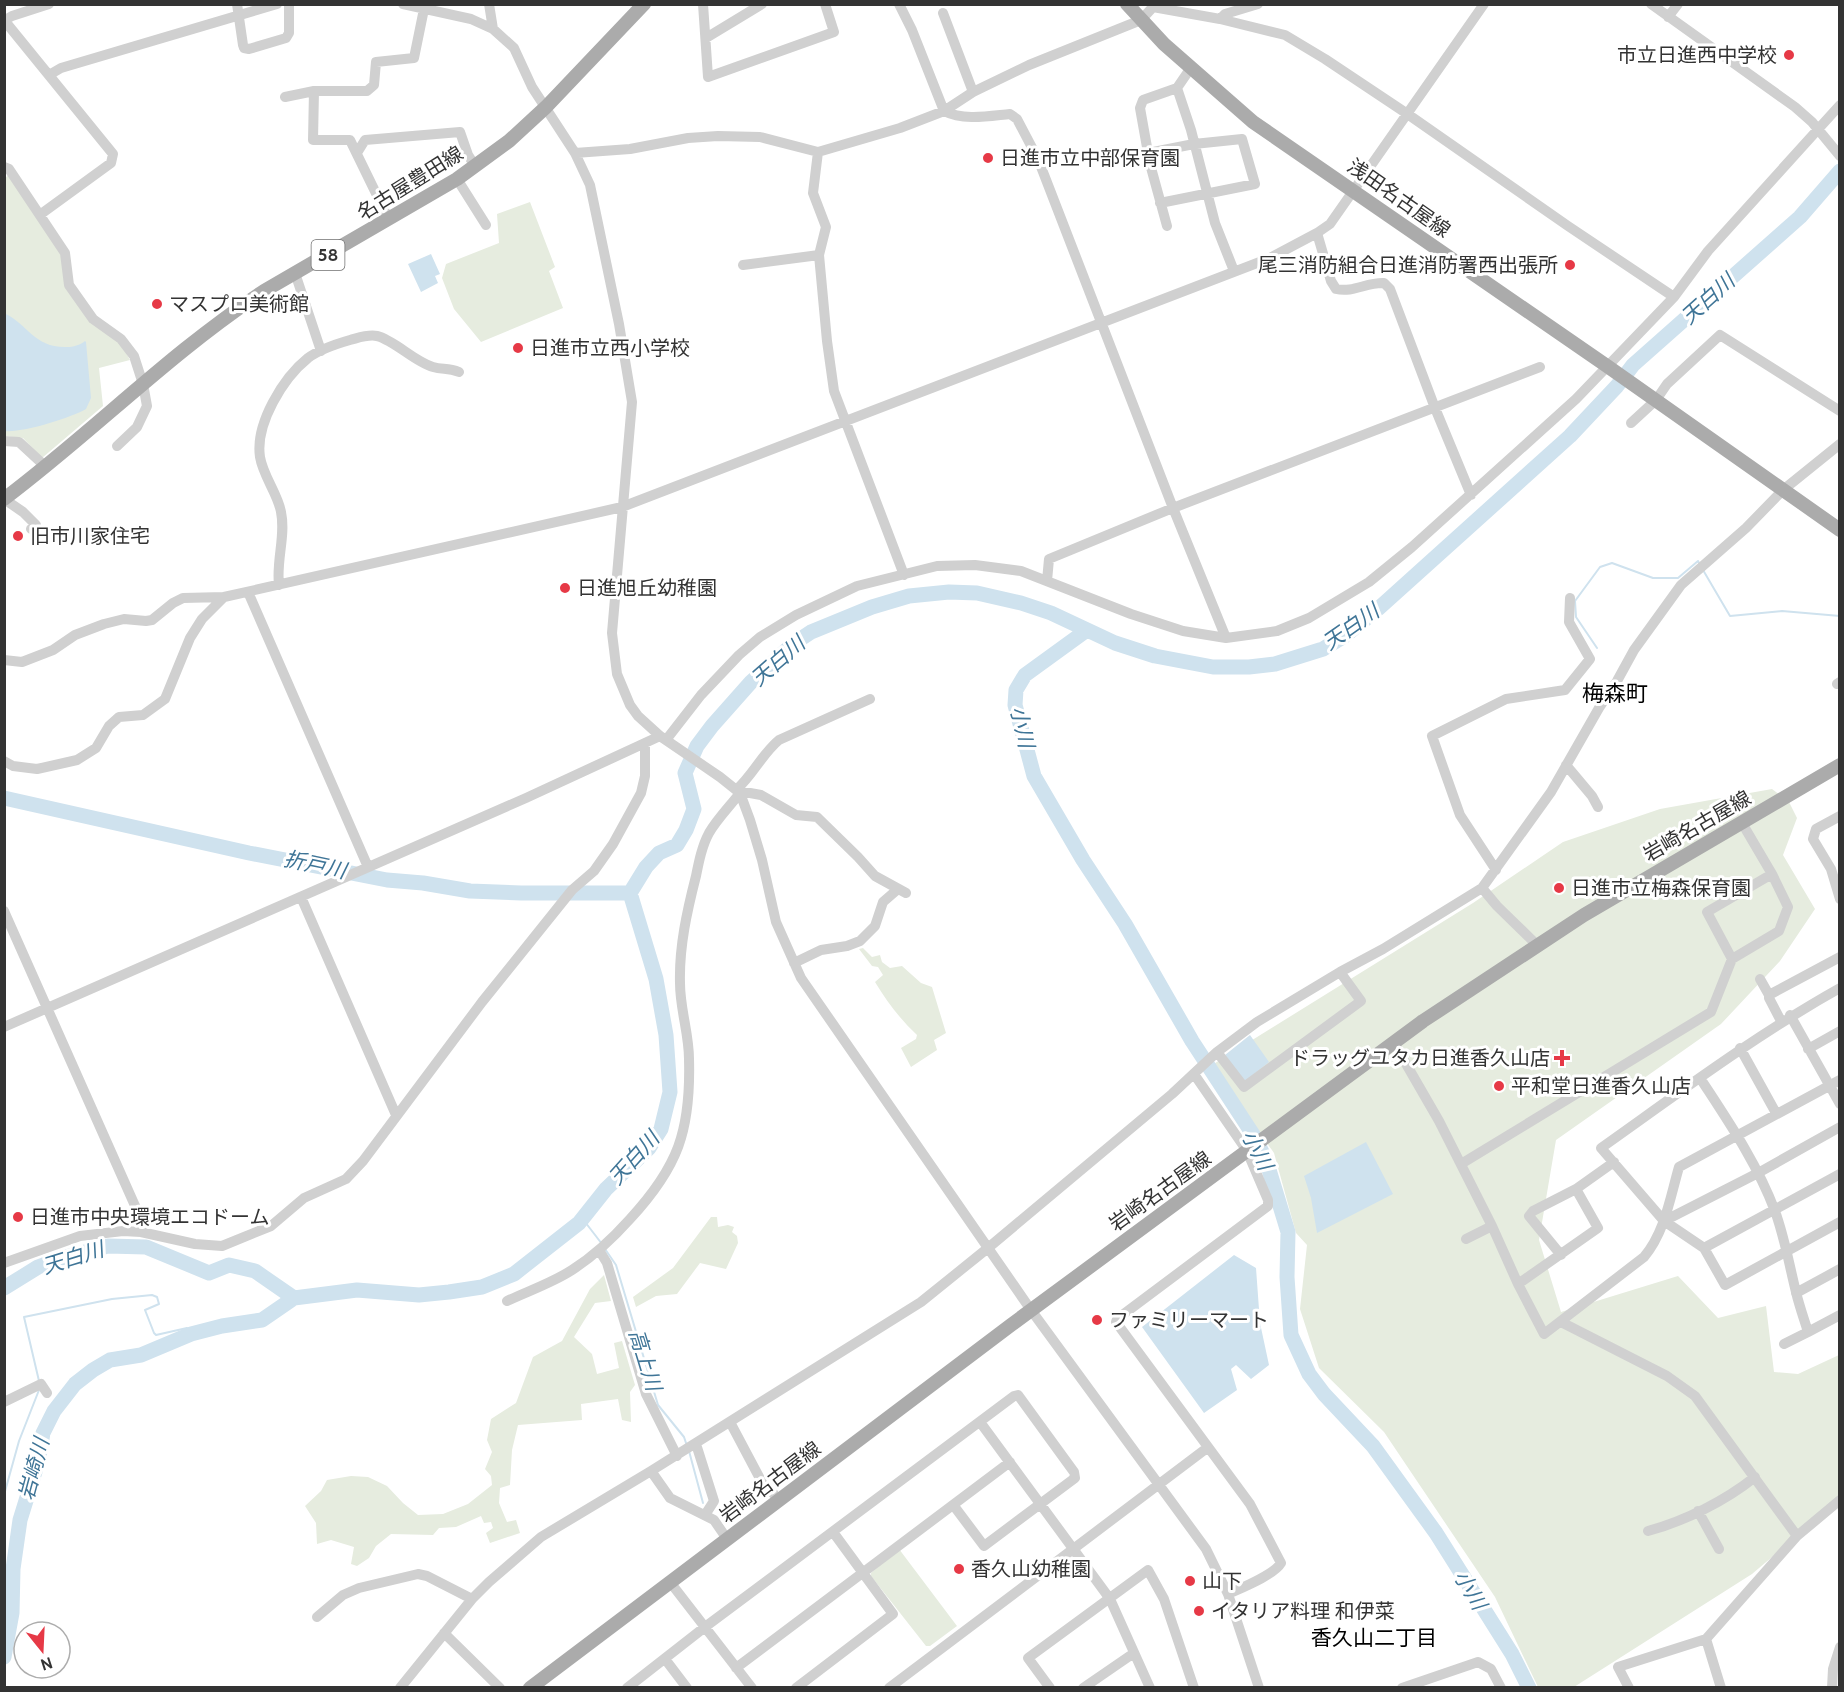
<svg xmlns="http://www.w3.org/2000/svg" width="1844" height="1692" viewBox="0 0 1844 1692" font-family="Cabin,'Noto Sans JP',sans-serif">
	<rect width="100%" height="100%" fill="#fff"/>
	<path fill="#e6ecdf" d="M8,175L62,253L67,286L119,340L130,360L99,368L103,406L42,458L23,438L5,436L4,180Z
		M530,202L555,267L549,271L563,308L481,342L454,309L442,278L446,264L499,243L497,214Z
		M1772,789L1789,802L1797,818L1783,855L1815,909L1780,961L1721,1024L1556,1140L1539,1240L1561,1312L1678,1276L1718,1318L1766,1306L1774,1372L1798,1374L1839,1355V1500L1752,1574L1574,1687H1538L1495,1597L1384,1432L1319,1368L1300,1309L1307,1245L1296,1233L1274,1153L1212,1065L1473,903L1563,842L1660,809Z
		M863,948L872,957L880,955L882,962L890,968L902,966L921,983L932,987L946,1033L934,1040L937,1050L911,1067L901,1048L916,1039L917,1035C900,1019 887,1002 875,982L883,975L878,967L872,966L859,949Z
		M711,1217H717L718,1227L728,1225L734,1227L732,1232L737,1236L738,1243L726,1269L700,1263L677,1294L656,1296L636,1307L633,1297L673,1268Z
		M604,1275L611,1301L595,1303L574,1337L592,1354L597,1374L619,1368L614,1343L622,1341L635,1385L630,1392L631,1422L622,1420L618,1399L581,1404L582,1420L518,1425L512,1450L510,1485L500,1488L499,1503L507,1522L516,1520L520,1533L490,1543L486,1533L493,1528L491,1522L484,1523L481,1516L456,1527L439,1528L433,1535L391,1534L376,1546L369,1558L357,1566L351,1564L354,1547L331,1540L317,1544L316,1523L305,1506L321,1491L327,1480L351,1476L368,1477L387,1486L403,1503L418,1515L443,1514L468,1504L492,1485L491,1476L485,1469L492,1452L487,1440L491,1419L516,1403L533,1357L562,1341L590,1289Z
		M899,1549L957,1626L930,1646H926L871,1576V1573Z"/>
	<path fill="#cfe2ee" d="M431,254L440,274L435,276L438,283L421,292L408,264Z
		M4,313C29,325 34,348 67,347C73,347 80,345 85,341L86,342L91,398L86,409C70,418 22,433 5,431Z
		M1250,1035L1269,1062L1243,1083L1225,1055Z
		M1366,1142L1393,1194L1317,1233L1311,1198L1304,1176Z
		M1234,1255L1256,1268L1260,1323L1269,1365L1251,1379L1236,1365L1231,1369L1237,1390L1204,1413L1142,1327Z"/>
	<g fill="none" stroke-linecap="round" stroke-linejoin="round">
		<path stroke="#cfe2ee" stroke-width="2" d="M1703,570L1730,616L1782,611L1840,616
			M1597,648L1576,617L1575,601L1600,567L1612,563L1653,578H1678L1698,561L1700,565
			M582,1218L602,1244
			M605,1249L616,1265L658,1405L684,1437L687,1446
			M39,1381L24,1317L112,1299L152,1295L157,1297L159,1304L145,1310L154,1333L156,1335L187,1328L191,1334
			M689,1451L703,1503
			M4,1495L19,1441L39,1390"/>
		<path stroke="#cfe2ee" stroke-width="15" d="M1087,630L1025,675L1016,690L1015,705L1034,776L1083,860L1125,924L1192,1041L1254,1136L1266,1160L1288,1232L1287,1277L1291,1335L1309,1374L1324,1394L1373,1446L1436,1533L1512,1654L1529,1688
			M4,798L249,853L387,880L423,883L470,891L521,893H630
			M4,1288L38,1267L62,1258L108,1246L146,1247L209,1273L229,1265L255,1271L294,1298
			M4,1657L12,1613L13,1569L20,1520L38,1462L43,1433L54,1411L75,1384L93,1370L110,1360L141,1355L191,1334L222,1326L262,1320L294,1298L357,1290L419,1295L449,1292L482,1287L514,1274L579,1223L606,1189L649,1148L661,1129L670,1092L666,1035L656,979L630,893L646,867L659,853L677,845L686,830L694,809L685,773L697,746L712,726L751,682L793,644L811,632L872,607L909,596L949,592L977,593L1021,603L1051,613L1115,643L1155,656L1213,667H1249L1275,664L1323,649L1346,635L1379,608L1570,436L1617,386L1633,365L1800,217L1840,171"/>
		<path stroke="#d0d0d0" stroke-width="10" d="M237,4L243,45L244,48L249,49L286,38L289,33V4
			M403,4L471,19L493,29L514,48L532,87L575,153L590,185L619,324L632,402L612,633L617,674L630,705L638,716L660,736L720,777L740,793L750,820L762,860L776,922L801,978L1031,1310L1206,1549L1228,1594L1259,1688
			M489,4L493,29
			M703,4L708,77L834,32L825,4
			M899,4L912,30L944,111C964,121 989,116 1010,114L1017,119L1038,159L1173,508L1226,638
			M1153,4V7L1220,19L1285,35L1325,59L1406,113L1568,226L1674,297
			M1651,4L1795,107L1812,122L1840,156
			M943,13L973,92
			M1668,17L1678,4
			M1220,19L1225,14L1258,4
			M4,20L113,154L111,163L41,214
			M5,20L12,16L49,4
			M706,38L762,4
			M49,75L61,68L277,4
			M1177,88L1191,130L1215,223L1234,271
			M285,97L314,91
			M818,152L813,193L826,227L819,255L827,341L834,391L904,575
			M357,153L365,140L460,132L468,155L475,166
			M575,153L630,149L688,138L718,136L760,137L818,152L900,128L944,111L973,92L1029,65L1141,20L1153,7
			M1148,153L1194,144L1242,139L1255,184L1160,203
			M4,167L9,169L65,253L69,285L93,319L121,339L134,356L143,384L147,406L137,427L117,446
			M457,179L486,225
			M389,220L350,140H313L314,91H367L374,85L376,62L414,58L424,9
			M1167,226L1150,164L1140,108L1143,100L1177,88L1190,69
			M1317,233L1331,281L1336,289C1353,293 1367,282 1384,283L1390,289L1435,408L1471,495
			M743,265L819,255
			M295,273L321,351
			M1631,423L1656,400L1667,384L1720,335L1840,411
			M4,441L19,442L46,467
			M4,499L23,512L36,525L31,529
			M1047,581L1049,559L1173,508L1540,367
			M279,585C276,560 286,536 281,512C278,494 263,476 260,457C255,424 283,378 308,358C320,349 336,344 350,340C358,338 368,334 377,336C394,340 415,362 433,367C443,370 448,367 459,372
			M248,592L368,867
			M4,660L22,662L53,650L75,635L104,624L124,619L146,621L152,620L173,603L183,598L224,597
			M1837,684L1840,682
			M666,740L701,695L739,655L760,637L796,615L857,586L937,566L975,565L1021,571L1131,614L1183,631L1226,638L1277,631L1309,618L1369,582L1412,547L1576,399L1674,297L1708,251L1840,105
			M4,761L13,766L37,769L77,760L96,748L109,726L119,717L143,715L165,699L190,638L202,619L224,597L622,507L1270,258L1317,233L1330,224L1484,4
			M1566,765L1592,796L1598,807
			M736,790C753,775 762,754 779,740L870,699
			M1840,816L1816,829L1813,839L1831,869L1840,899
			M1742,823L1772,874L1788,907L1779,931L1732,959L1707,912L1772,874
			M1496,870L1460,815L1432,736L1506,699L1565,690L1590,659L1569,622L1570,598
			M1482,888L1497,906L1537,945
			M301,897L396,1115
			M4,911L140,1217L141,1232
			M794,963L821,950L847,946L860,941L875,926L883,902L898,889
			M1760,979L1769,995
			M1840,988C1756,1035 1680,1092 1601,1148L1664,1221L1704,1248L1725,1285L1840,1222
			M1790,1015L1840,1104
			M1781,1021L1769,998V995L1840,957
			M4,1027L526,798L660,736
			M1394,1043L1439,1121L1492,1226L1518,1284L1544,1334L1644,1257C1665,1232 1670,1198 1679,1167L1840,1080
			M1740,1048L1776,1113
			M1808,1049L1840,1031
			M1217,1052L1244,1087L1361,1001L1340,972
			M1194,1074L1247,1151L1268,1200V1206L1117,1319L1116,1322L1250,1504L1281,1563C1274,1575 1241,1588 1228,1594
			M1700,1078C1728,1121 1757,1163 1775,1211C1785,1239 1789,1264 1796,1292C1799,1305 1804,1319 1808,1332L1840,1315
			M1461,1164L1711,1012L1732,959
			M1664,1221L1758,1173L1840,1127
			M1466,1239L1492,1226
			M1704,1248L1840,1174
			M599,1250L607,1263L646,1394L677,1456
			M1561,1255L1529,1216L1533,1211L1576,1189
			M4,1263L80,1236L123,1231L141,1232L195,1244L222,1246L271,1226L304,1198L346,1179L363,1161L482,1002L572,890L594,871L613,844L641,793L645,776V745
			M1518,1284L1598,1228L1576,1189L1614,1162
			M1796,1293L1840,1269
			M507,1301C528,1291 552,1283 572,1270C594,1256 613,1238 630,1219C678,1167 691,1131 689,1059C689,1034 680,1009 680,983C679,947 687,911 696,876C699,861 702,846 709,833C717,819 730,806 740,793H750L761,795L796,815L817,817L858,857L875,876L906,893
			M1561,1322L1667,1376L1695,1396L1797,1536
			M1784,1344L1808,1332
			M4,1402L41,1384L47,1393
			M730,1422L766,1490L773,1493L778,1500
			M980,1422L1110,1599L1150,1688
			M696,1444L714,1501L705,1515
			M651,1471L670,1498L714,1520L727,1539
			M1698,1511L1719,1549
			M1648,1531C1685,1521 1725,1501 1755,1477
			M670,1582L752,1688
			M317,1617L343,1595L359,1588L418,1574L427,1576L472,1599
			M444,1633L500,1688
			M665,1659L687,1688
			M736,1668L1010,1462
			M400,1688L472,1599L489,1582L541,1537L651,1471L921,1302L988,1248L1172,1094L1217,1052L1257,1022L1340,972L1383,949L1482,888L1551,792L1599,708L1617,681L1634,650L1681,585L1746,528L1783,490L1840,444
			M627,1688L705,1627L1014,1396L1018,1395L1074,1472L1075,1478L984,1546L954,1506
			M796,1688L893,1614L833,1532
			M889,1688L1207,1448
			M1050,1688L1028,1658L1148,1570L1164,1599L1194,1688
			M1083,1688L1134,1653
			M1402,1688L1478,1662L1491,1669L1501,1688
			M1629,1688L1618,1667L1706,1639
			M1721,1688L1706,1639L1797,1536L1840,1500
			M1832,1688L1833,1669L1840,1647"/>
		<path stroke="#ababab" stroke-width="14" d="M1127,4L1164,44L1253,122L1607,366L1840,530
			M4,499C93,432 171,352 264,291L457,179L509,141L546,107L644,4
			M530,1688L1011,1325L1423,1021L1584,915L1840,765"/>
	</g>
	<g fill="#e63946" stroke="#fff" stroke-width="2">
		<circle cx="1789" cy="55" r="6"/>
		<circle cx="988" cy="158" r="6"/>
		<circle cx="1570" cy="265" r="6"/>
		<circle cx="157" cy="304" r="6"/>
		<circle cx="518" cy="348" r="6"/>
		<circle cx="18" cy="536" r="6"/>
		<circle cx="565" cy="588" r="6"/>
		<circle cx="1559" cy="888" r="6"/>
		<path d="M1559 1049h6v6h6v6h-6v6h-6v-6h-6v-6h6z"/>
		<circle cx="1499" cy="1086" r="6"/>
		<circle cx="18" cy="1217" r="6"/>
		<circle cx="1097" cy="1320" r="6"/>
		<circle cx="959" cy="1569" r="6"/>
		<circle cx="1190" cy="1581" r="6"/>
		<circle cx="1199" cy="1611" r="6"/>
	</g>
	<g text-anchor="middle" stroke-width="6" stroke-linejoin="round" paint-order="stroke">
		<rect fill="#fff" stroke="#707070" stroke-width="1.5" x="311.5" y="240" width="33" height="30" rx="4.5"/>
		<g font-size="18" font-weight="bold" fill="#333">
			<text x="328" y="261">58</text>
		</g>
		<g font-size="20" fill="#333" stroke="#fff" text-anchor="start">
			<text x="1777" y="62" text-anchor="end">市立日進西中学校</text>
			<text x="1000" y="165">日進市立中部保育園</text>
			<text x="1558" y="272" text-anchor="end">尾三消防組合日進消防署西出張所</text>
			<text x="169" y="311">マスプロ美術館</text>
			<text x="530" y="355">日進市立西小学校</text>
			<text x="30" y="543">旧市川家住宅</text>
			<text x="577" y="595">日進旭丘幼稚園</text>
			<text x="1571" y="895">日進市立梅森保育園</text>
			<text x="1550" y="1065" text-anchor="end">ドラッグユタカ日進香久山店</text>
			<text x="1511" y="1093">平和堂日進香久山店</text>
			<text x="30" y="1224">日進市中央環境エコドーム</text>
			<text x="1109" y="1327">ファミリーマート</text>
			<text x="971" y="1576">香久山幼稚園</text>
			<text x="1202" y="1588">山下</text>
			<text x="1211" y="1618">イタリア料理 和伊菜</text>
		</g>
		<g font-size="20" fill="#333" stroke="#fff">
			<text transform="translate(410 183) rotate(-32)" y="7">名古屋豊田線</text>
			<text transform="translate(1399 198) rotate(35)" y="7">浅田名古屋線</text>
			<text transform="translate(1697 826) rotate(-30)" y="7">岩崎名古屋線</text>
			<text transform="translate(1160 1191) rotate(-36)" y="7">岩崎名古屋線</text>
			<text transform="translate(770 1482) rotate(-37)" y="7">岩崎名古屋線</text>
		</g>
		<g font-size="21" font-style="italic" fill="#3f7597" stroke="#fff">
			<text transform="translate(1708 299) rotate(-42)" y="7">天白川</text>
			<text transform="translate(1351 627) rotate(-35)" y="7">天白川</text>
			<text transform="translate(778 661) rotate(-41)" y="7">天白川</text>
			<text transform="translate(1022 727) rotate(77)" y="7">小川</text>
			<text transform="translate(315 865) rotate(12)" y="7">折戸川</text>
			<text transform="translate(1257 1150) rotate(63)" y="7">小川</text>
			<text transform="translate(634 1158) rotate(-48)" y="7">天白川</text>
			<text transform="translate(73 1258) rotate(-17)" y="7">天白川</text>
			<text transform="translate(645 1360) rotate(73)" y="7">高上川</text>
			<text transform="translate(34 1469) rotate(-75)" y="7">岩崎川</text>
			<text transform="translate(1470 1590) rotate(59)" y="7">小川</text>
		</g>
		<g font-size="21" fill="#000" stroke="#fff">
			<text x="1374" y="1645">香久山二丁目</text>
		</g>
		<g font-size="22" fill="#000" stroke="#fff">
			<text x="1615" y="701">梅森町</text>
		</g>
	</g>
	<rect width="1844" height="1692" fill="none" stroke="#333333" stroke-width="12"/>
	<g transform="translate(42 1650) rotate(162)"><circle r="28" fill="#ffffff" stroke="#adadad" stroke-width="1.5"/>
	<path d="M0-4.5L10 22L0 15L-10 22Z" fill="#e63946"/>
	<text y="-9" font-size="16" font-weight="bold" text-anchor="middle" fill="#333333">N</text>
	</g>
</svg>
